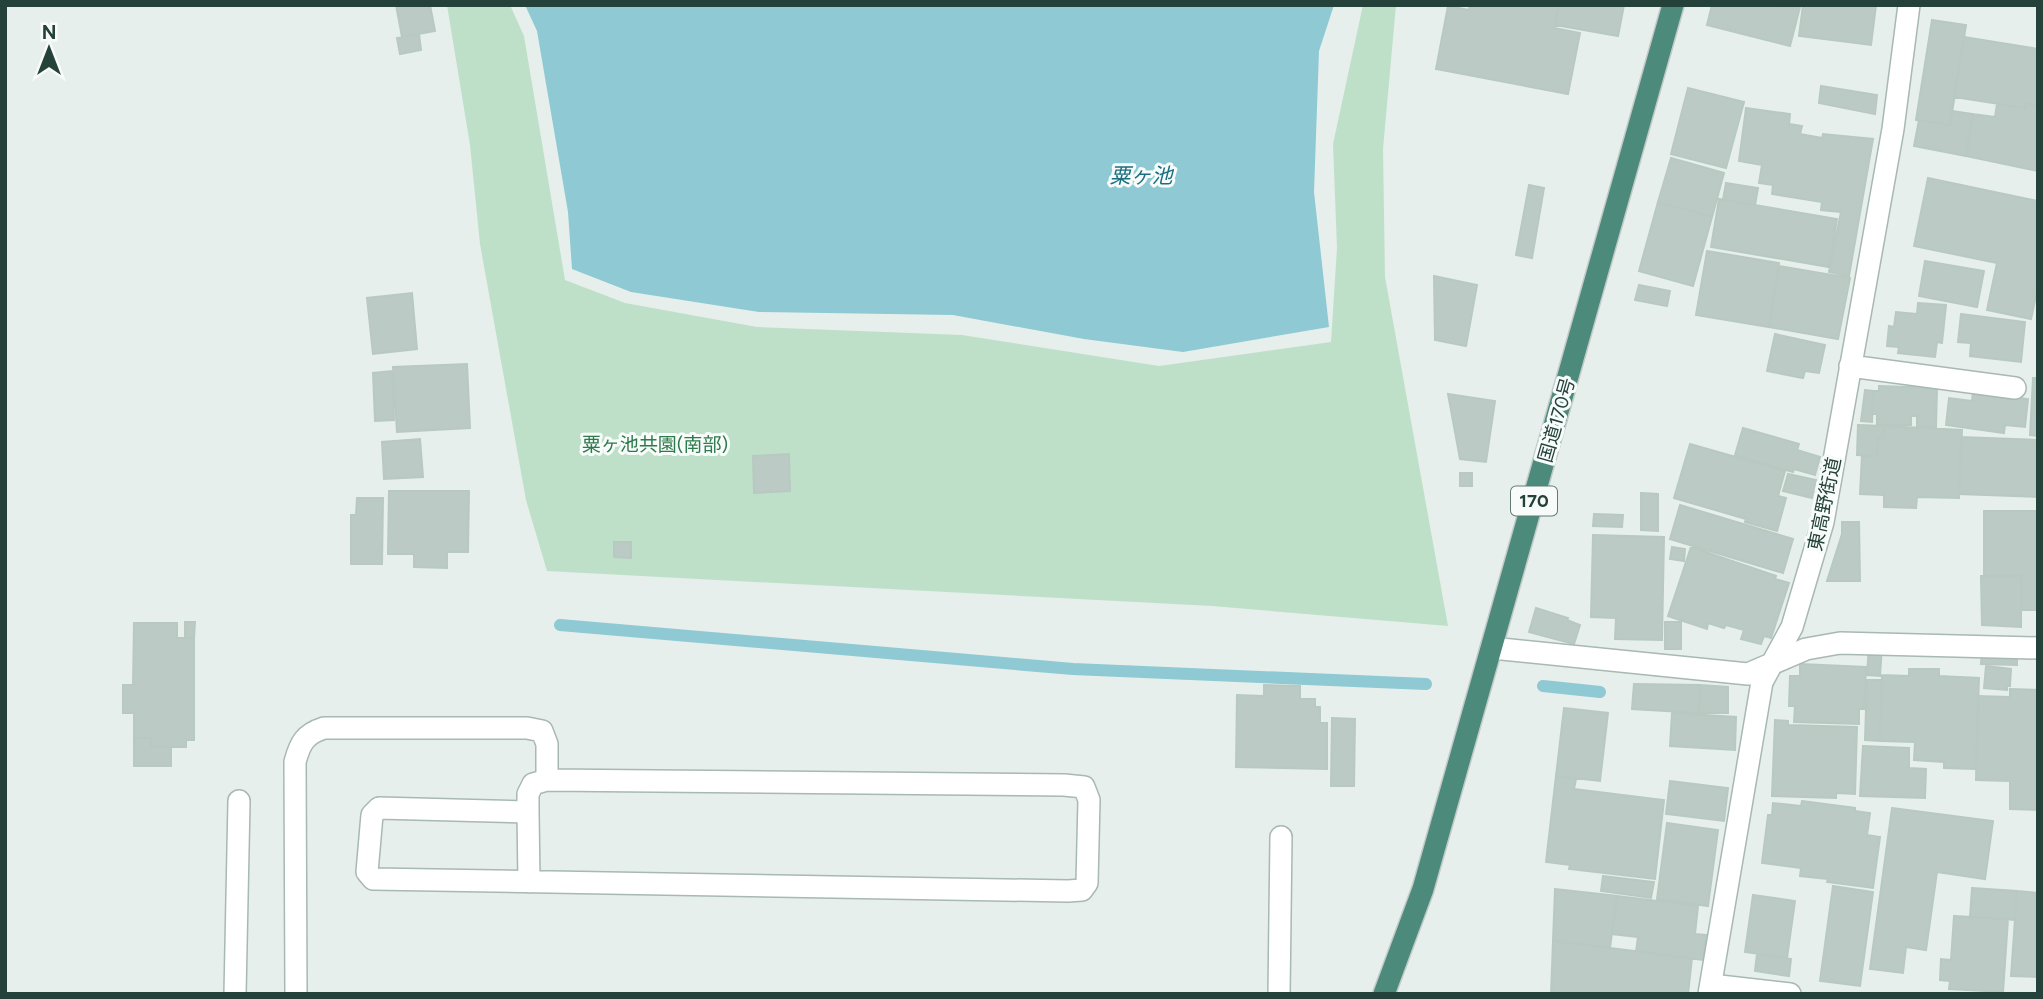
<svg xmlns="http://www.w3.org/2000/svg" width="2043" height="999" viewBox="0 0 2043 999" font-family="Figtree,'Noto Sans JP',sans-serif">
	<rect width="100%" height="100%" fill="#e6efeb"/>
	<path fill="#bfe0c8" d="M447,5H510L524,36L565,280L625,303L757,327L962,335L1159,366L1331,342L1337,248L1333,144L1363,5H1396L1383,149L1385,277L1448,626L1212,606L547,571L526,500L480,244L470,145Z"/>
	<path fill="#8ec9d4" d="M525,5H1334L1319,51L1314,192L1329,327L1183,352L1084,339L953,315L759,312L631,292L572,269L568,212L537,31Z"/>
	<g fill="none" stroke-linecap="round" stroke-linejoin="round">
		<path stroke="#8ec9d4" stroke-width="12" d="M560,625L1073,669L1426,684
			M1543,686L1600,692"/>
	</g>
	<path fill="#bbcac4" stroke="#b8c9c2" stroke-width="2" d="M396,5H430L435,31L402,37Z
		M1470,5H1559L1554,28L1580,33L1568,94L1436,69L1448,6L1469,10Z
		M1559,5H1624L1618,36L1555,25Z
		M1712,5L1800,7L1790,46L1707,25Z
		M1803,5H1876L1871,45L1799,36Z
		M1932,20L1966,25L1950,125L1916,120Z
		M419,34L421,50L400,54L397,38Z
		M1964,37L2038,49V106L2025,104V108L1954,97Z
		M1821,86L1877,95L1875,114L1819,103Z
		M1688,88L1744,102L1726,168L1671,154Z
		M1997,104L2025,108V104L2038,106V171L1966,156L1973,114L1995,117Z
		M1746,108L1790,114L1789,124L1802,126L1800,134L1822,138L1823,134L1873,139L1849,276L1829,272L1841,212L1821,210L1822,202L1772,194L1773,185L1759,183L1762,165L1739,161Z
		M1952,111L1973,114L1966,156L1914,146L1919,120L1950,125Z
		M1671,158L1724,173L1712,217L1658,202Z
		M1928,178L2038,201V287L2031,319L1987,310L1997,263L1914,246Z
		M1726,183L1758,188L1755,205L1723,200Z
		M1529,185L1544,188L1532,258L1516,255Z
		M1719,199L1837,219L1829,267L1711,247Z
		M1658,202L1712,217L1693,286L1639,271Z
		M1707,251L1779,263L1769,327L1696,315Z
		M1925,261L1984,271L1977,307L1919,296Z
		M1779,266L1850,278L1838,339L1769,327Z
		M1434,276L1477,285L1466,346L1435,340Z
		M1639,285L1670,291L1667,306L1635,300Z
		M412,293L417,349L373,354L367,298Z
		M1918,303L1946,305L1942,343L1937,342L1935,357L1898,353L1899,347L1887,346L1889,326L1894,327L1896,312L1917,314Z
		M1961,314L2025,322L2021,362L1970,356L1971,343L1958,342Z
		M1775,334L1825,345L1819,373L1805,371L1803,378L1767,371Z
		M467,364L470,428L397,432L393,367Z
		M392,371L394,420L375,421L373,373Z
		M2033,378H2038V436L2030,435Z
		M1879,386L1937,388L1936,427L1917,426V416H1911V425H1877V414H1872L1873,391H1879Z
		M1865,390L1873,391L1872,422L1861,421Z
		M1973,392L2028,399L2025,427L2005,425L2004,433L1946,425L1949,398L1972,401Z
		M1448,394L1495,401L1486,462L1460,459Z
		M1858,425L1884,426V438H1878L1877,456L1857,455Z
		M1884,426L1962,430L1959,498L1917,497L1916,508L1884,507V495L1860,494L1862,455L1877,456L1878,438H1884Z
		M1743,428L1799,444L1797,450L1820,457L1815,475L1794,469L1793,472L1735,455Z
		M1961,437L2038,440V497L1959,494Z
		M420,439L423,477L384,479L382,442Z
		M1690,444L1785,471L1778,496L1786,498L1777,531L1745,522L1746,519L1674,498Z
		M789,454L790,491L754,493L753,456Z
		M1460,473H1472V486H1460Z
		M1788,474L1816,480L1812,498L1783,491Z
		M389,491H469L468,552H447V568L414,567V554H388Z
		M1641,493L1658,494V531L1641,530Z
		M357,498H383L382,564H351V515H356Z
		M1680,505L1793,539L1783,573L1670,539Z
		M1984,511H2038V610H2021V576H1984Z
		M1594,514L1623,515L1622,527L1593,526Z
		M1842,522H1859L1860,581H1827L1842,534Z
		M1593,535L1664,537L1662,640L1615,639L1616,618L1591,617Z
		M614,542H631V558L614,557Z
		M1672,547L1685,549L1684,561L1670,559Z
		M1691,547L1776,576L1775,579L1789,583L1771,638L1764,636L1761,644L1741,639L1744,630L1726,625L1724,628L1708,623L1707,629L1668,616Z
		M1981,576H2021V627L1982,625Z
		M1536,608L1568,618L1567,620L1580,625L1574,644L1529,632Z
		M185,622H195L194,638H185Z
		M1665,622H1681V649H1665Z
		M134,623H177V638H194V740H186V747H151V738H134V713H123V685H133Z
		M1869,645L1882,646L1880,676L1867,675Z
		M1982,649L2017,651V665L1981,664Z
		M1800,664L1866,667L1864,709H1859V724L1794,722L1795,706H1789L1790,676H1800Z
		M1986,666L2011,669L2010,686H2007V690L1984,688Z
		M1909,669H1939V676L1979,678L1976,769L1944,768V762L1914,760L1915,742L1880,741L1882,675L1909,676Z
		M1867,680H1882L1880,741L1865,740Z
		M1634,684L1700,685L1699,713L1632,709Z
		M1264,685L1300,686V699H1315V707H1320V723H1327V769L1236,767L1237,695L1264,696Z
		M1700,685L1728,687V713H1699Z
		M2010,689L2038,690V810L2010,809V781L1976,780L1978,696L2010,697Z
		M1564,708L1608,713L1600,781L1556,776Z
		M1672,713L1736,717L1735,750L1670,746Z
		M1332,718L1355,719L1354,786H1331Z
		M1775,720L1788,721V725L1857,727L1855,794L1836,793V798L1772,796Z
		M134,738H151V747H171V766H134Z
		M1863,746L1909,748V768L1926,769L1925,798L1860,796Z
		M1556,776L1576,779L1574,789L1664,800L1655,879L1569,869L1570,865L1546,862Z
		M1670,781L1728,788L1724,821L1666,814Z
		M1802,801L1855,808V811L1870,813L1867,835L1880,837L1873,888L1827,882L1828,879L1800,876L1801,868L1762,863L1768,815H1772L1773,803L1801,806Z
		M1892,808L1993,821L1985,879L1937,872L1926,950L1906,947L1903,973L1870,969Z
		M1667,823L1718,830L1708,906L1657,899Z
		M1603,876L1654,882L1651,898L1601,891Z
		M1833,886L1873,892L1860,986L1820,981Z
		M1972,888L2017,891L2015,920L1970,917Z
		M1555,889L1617,896L1610,948L1553,941Z
		M2017,891L2038,893V977L2011,976Z
		M1753,895L1795,901L1787,958L1745,952Z
		M1617,896L1698,906L1695,934L1706,935L1703,960L1636,952L1638,937L1612,934Z
		M1954,916L2008,919L2003,992L1949,989L1950,981L1940,980L1941,959L1951,960Z
		M1553,941L1692,958L1688,994H1551Z
		M1757,954L1791,959L1789,976L1755,971Z"/>
	<g fill="none" stroke-linecap="round" stroke-linejoin="round">
		<defs>
			<path id="service" d="M547,780L1064,785L1084,787L1089,800L1087,883L1082,890L1068,891L373,879L367,872L372,815L379,808L528,812V794L533,784Z
				M528,812L529,882
				M235,994L239,801
				M296,994L295,762C300,743 305,734 324,728H527L542,731L547,744V780
				M1279,994L1281,837"/>
			<path id="minor" d="M1850,366L2015,388
				M1492,648L1748,674L1806,649L1840,643L2038,648
				M1711,985L1790,994
				M1709,994L1762,682L1792,627L1823,522L1893,129L1909,5"/>
			<path id="trunk" d="M1384,994L1423,889L1673,5"/>
		</defs>
		<use href="#service" stroke="#a8b8b2" stroke-width="24"/>
		<use href="#minor" stroke="#a8b8b2" stroke-width="24"/>
		<use href="#trunk" stroke="#c2cac8" stroke-width="24"/>
		<use href="#service" stroke="#fff" stroke-width="21"/>
		<use href="#minor" stroke="#fff" stroke-width="21"/>
		<use href="#trunk" stroke="#4c8a7c" stroke-width="21"/>
	</g>
	<g text-anchor="middle" stroke-width="6" stroke-linejoin="round" paint-order="stroke">
		<rect fill="#f7fbf9" stroke="#637a73" stroke-width="2" x="1511" y="486.5" width="46" height="29" rx="5"/>
		<g font-size="18" font-weight="bold" fill="#24423a">
			<text x="1534" y="507">170</text>
		</g>
		<g font-size="19" fill="#24423a" stroke="#f7fbf9">
			<text transform="translate(1556 420) rotate(-74)" y="7">国道170号</text>
			<text transform="translate(1824 504) rotate(-78)" y="7">東高野街道</text>
		</g>
		<g font-size="19" fill="#2d7a4b" stroke="#f7fbf9">
			<text x="655" y="451">粟ヶ池共園(南部)</text>
		</g>
		<g font-size="21" font-style="italic" fill="#1c6f80" stroke="#f7fbf9">
			<text x="1141" y="183">粟ヶ池</text>
		</g>
	</g>
	<rect width="2043" height="999" fill="none" stroke="#24423a" stroke-width="14"/>
	<g transform="translate(49 49)" stroke="#f7fbf9" stroke-width="5" paint-order="stroke">
	<path d="M0-5L12 26L0 18L-12 26Z" fill="#24423a"/>
	<text y="-10" font-size="19" font-weight="bold" text-anchor="middle" fill="#24423a">N</text>
	</g>
</svg>
